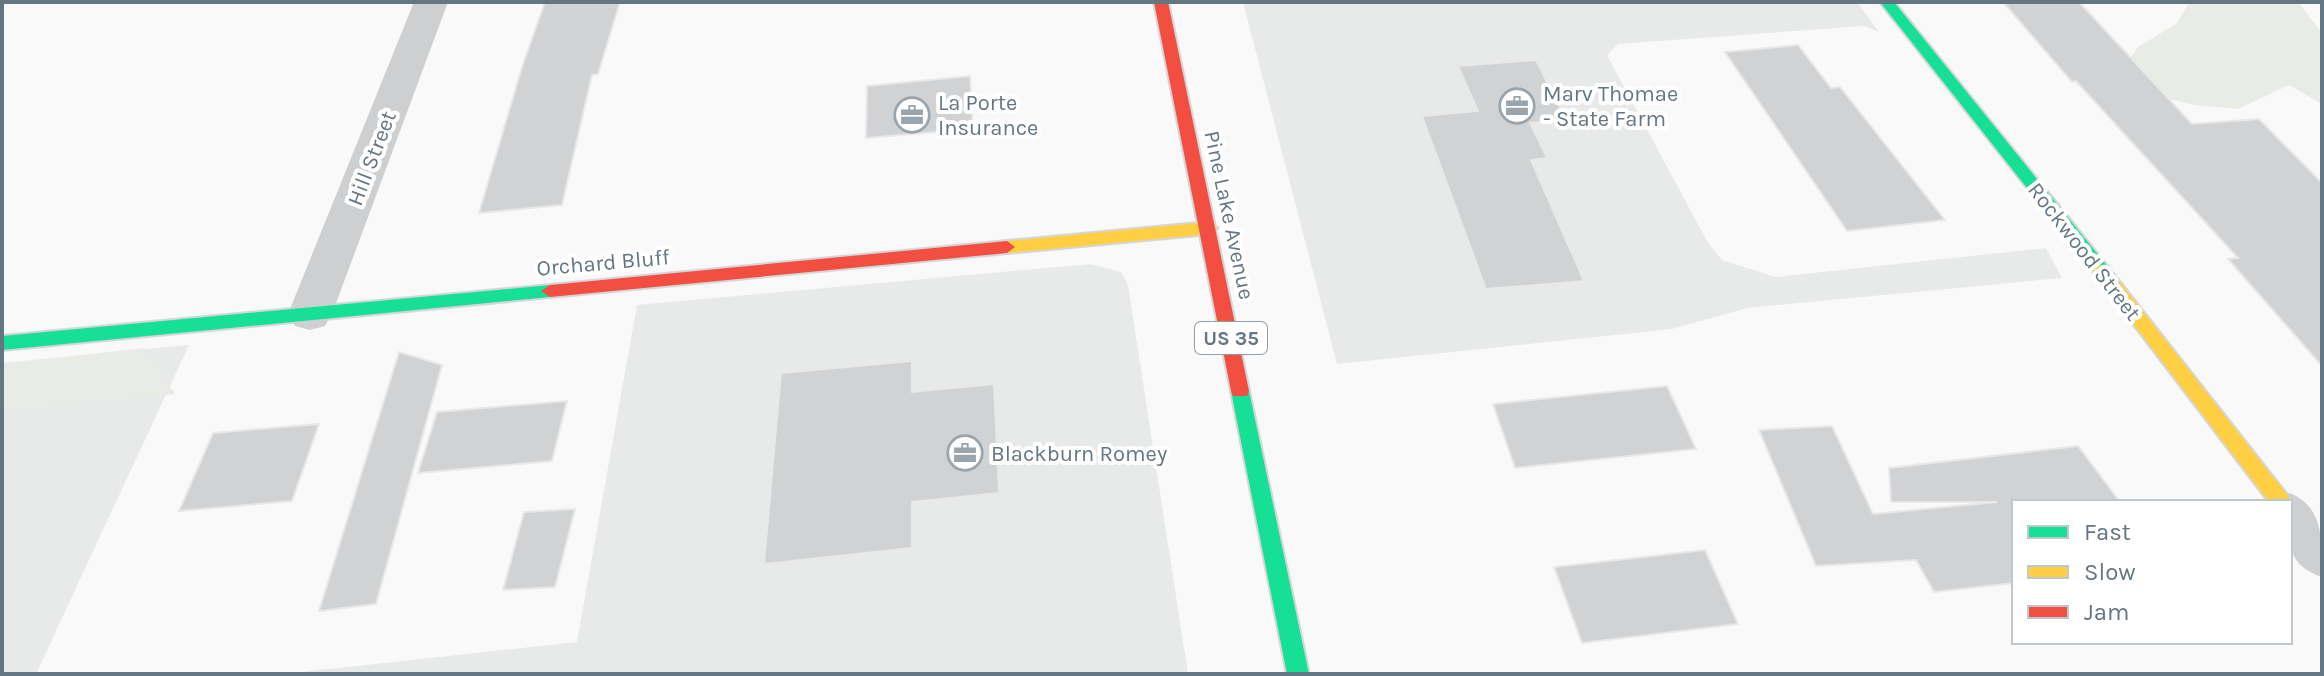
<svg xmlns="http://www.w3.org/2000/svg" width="2324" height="676" viewBox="0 0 2324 676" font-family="Karla,sans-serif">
	<rect width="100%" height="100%" fill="#f9f9f9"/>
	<path fill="#e8e9e9" d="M1243,2H1857L1879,32L1864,26L1618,44L1607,55L1708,243L1722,260L1775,277L2046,248L2062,278L1747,308L1672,329L1337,364Z
		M1091,264L1121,272L1128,285L1188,674H283L577,642L637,305Z
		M189,345L36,674H2V363Z"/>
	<path fill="#e8ebe6" d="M2190,2H2298L2322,33V104L2289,85L2238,109L2195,105L2110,86L2138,47L2176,24Z
		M144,348L175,394L2,412V364Z"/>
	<path fill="#d0d2d3" stroke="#e8e8e8" stroke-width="2" d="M545,2H620L598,74L592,75L562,205L479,213L522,67Z
		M2003,2H2079L2192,124L2259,119L2322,183V366L2228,259L2238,258L2076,81L2072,82Z
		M1798,45L1831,88L1840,87L1945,220L1847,231L1725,52Z
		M1536,60L1566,120L1530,123L1547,158L1531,160L1584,281L1486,289L1422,116L1478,111L1458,66Z
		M970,76L973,129L866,138L867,86Z
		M399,352L442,365L376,604L319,611Z
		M912,361V392L994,384L999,493L912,502V548L764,564L781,373Z
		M1667,386L1696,449L1515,468L1493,404Z
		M567,401L552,461L418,473L437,412Z
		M319,424L292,501L179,511L213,433Z
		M1832,426L1873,514L1997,502H1891L1889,468L2078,446L2120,502H2014V583L1934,592L1916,560L1816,566L1759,430Z
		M575,509L555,587L503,590L524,512Z
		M1705,550L1738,624L1582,643L1554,567Z"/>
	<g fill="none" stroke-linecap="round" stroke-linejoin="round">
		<defs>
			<path id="fast" d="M1880,2H1894L2108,267L2111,271L2108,275H2096Z
				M550,285L559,291L550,297L2,350V336Z
				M1240,384L1247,386L1249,391L1309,674H1287L1231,391L1233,386Z"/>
			<path id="slow" d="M1209,222L1217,228L1209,234L1007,253L999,247L1007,241Z
				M2102,265L2108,267L2288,496L2291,502L2290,504L2269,502L2096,275L2093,271L2096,267Z"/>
			<path id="jam" d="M1154,2H1168L1249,391L1247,396H1233L1231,391Z
				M1007,241L1015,247L1007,253L550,297L541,291L550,285Z"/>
		</defs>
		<use href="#fast" stroke="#d5d6d7" stroke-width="4"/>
		<use href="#slow" stroke="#d5d6d7" stroke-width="4"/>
		<use href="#jam" stroke="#d5d6d7" stroke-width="4"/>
		<path fill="#cecfd0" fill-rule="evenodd" d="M414,2H448L332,314L325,326L310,330L295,326L288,314Z
			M2290,493C2324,508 2322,539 2322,577C2282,563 2290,538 2290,502H2271Z"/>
		<use href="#fast" fill="#16e098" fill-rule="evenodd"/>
		<use href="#slow" fill="#ffcf43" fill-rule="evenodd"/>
		<use href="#jam" fill="#f24e42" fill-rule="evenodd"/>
	</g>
	<defs>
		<symbol id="office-ring" viewBox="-11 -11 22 22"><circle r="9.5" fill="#fff" stroke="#99a4ac" stroke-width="1.5"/><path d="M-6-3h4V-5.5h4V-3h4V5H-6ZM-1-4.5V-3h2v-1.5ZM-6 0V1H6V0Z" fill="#99a4ac"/></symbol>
	</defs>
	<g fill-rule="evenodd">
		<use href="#office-ring" x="1497" y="86" width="40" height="40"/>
		<use href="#office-ring" x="892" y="95" width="40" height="40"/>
		<use href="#office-ring" x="945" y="433" width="40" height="40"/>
	</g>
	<g text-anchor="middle" stroke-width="8" stroke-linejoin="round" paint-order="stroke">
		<rect fill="#fff" stroke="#939fa8" stroke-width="2" x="1195" y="322" width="72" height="32" rx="6"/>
		<g font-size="20" font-weight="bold" fill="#657683">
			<text x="1231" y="345">US 35</text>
		</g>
		<g font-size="22" fill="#657683" stroke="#fff" text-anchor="start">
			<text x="1543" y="101">Marv Thomae<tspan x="1543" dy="25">- State Farm</tspan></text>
			<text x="938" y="110">La Porte<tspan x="938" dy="25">Insurance</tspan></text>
			<text x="991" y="461">Blackburn Romey</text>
		</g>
		<g font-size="22" fill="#657683" stroke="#fff">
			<text transform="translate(371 158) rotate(-69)" y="8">Hill Street</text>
			<text transform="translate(1230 215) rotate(78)" y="8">Pine Lake Avenue</text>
			<text transform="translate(2085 251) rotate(52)" y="8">Rockwood Street</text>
			<text transform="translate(603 262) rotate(-5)" y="8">Orchard Bluff</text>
		</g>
	</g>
	<rect width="2324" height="676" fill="none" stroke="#657683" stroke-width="8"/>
	<rect x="2012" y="500" width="280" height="144" fill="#ffffff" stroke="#c1c8cd" stroke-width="2"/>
	<rect x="2028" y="526" width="40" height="12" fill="#16e098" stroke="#c1c8cd" stroke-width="2"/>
	<text x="2084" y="540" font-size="24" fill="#657683">Fast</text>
	<rect x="2028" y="566" width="40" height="12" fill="#ffcf43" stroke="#c1c8cd" stroke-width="2"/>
	<text x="2084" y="580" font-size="24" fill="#657683">Slow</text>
	<rect x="2028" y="606" width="40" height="12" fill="#f24e42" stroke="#c1c8cd" stroke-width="2"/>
	<text x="2084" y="620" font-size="24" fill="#657683">Jam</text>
</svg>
